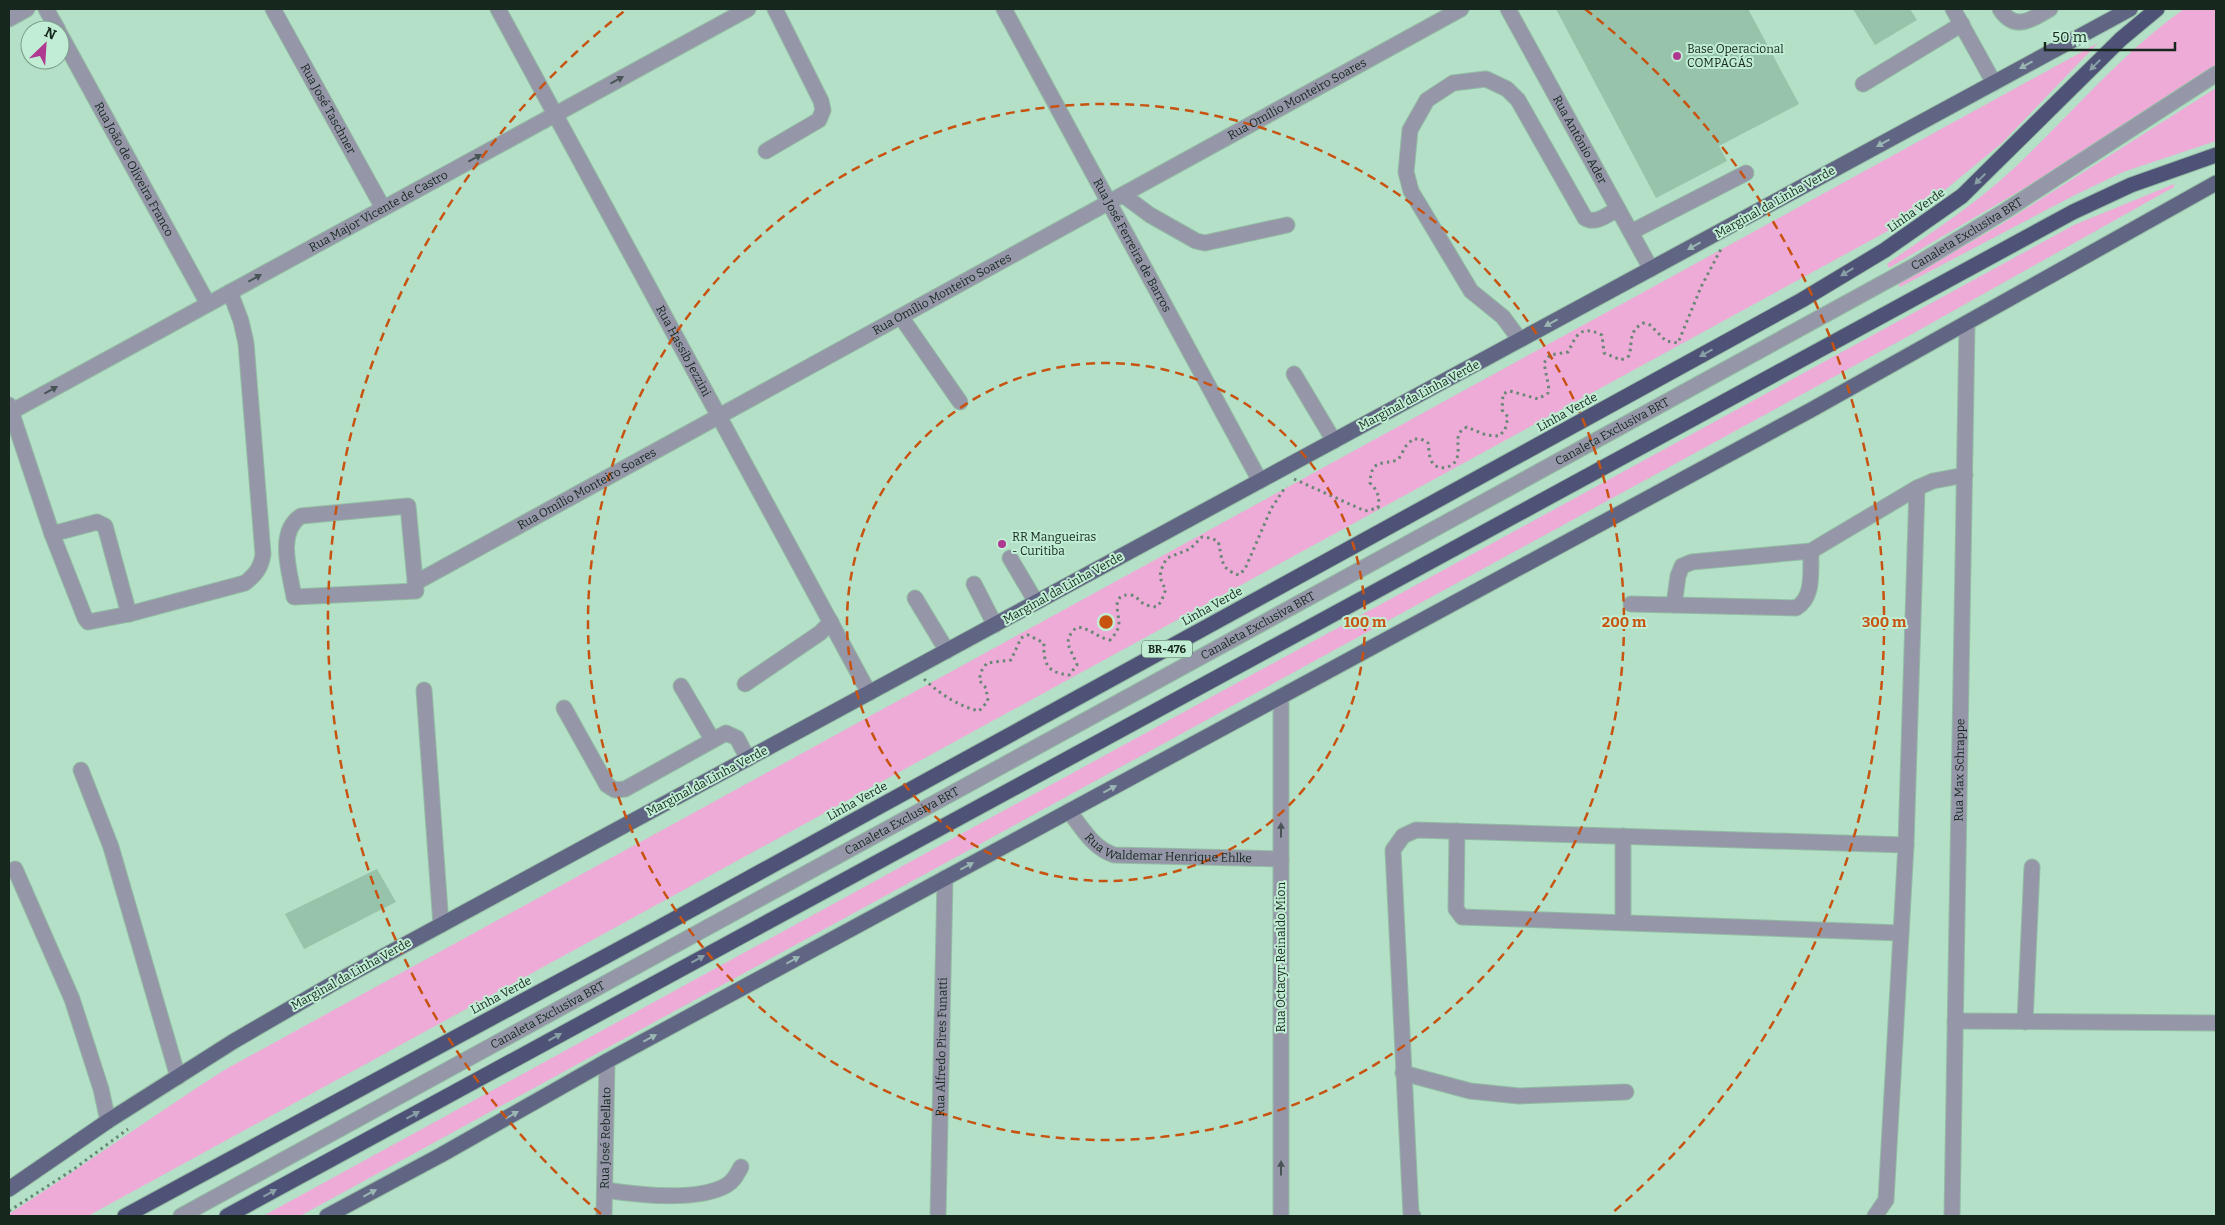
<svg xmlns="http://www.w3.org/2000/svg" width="2225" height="1225" viewBox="0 0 2225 1225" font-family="Bitter,serif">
	<rect width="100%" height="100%" fill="#b3e0c6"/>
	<path fill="#efabd8" d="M2184,9H2216V66L2176,90L2055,170L1889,268L1887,264C1929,234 1973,206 2012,170C2069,117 2119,55 2184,9Z
		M2098,43L2002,143L1940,194L1886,232L88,1216H9V1214C82,1167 152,1116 226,1069Z
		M2216,88V141L2123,172L2073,196L1900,287L1898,284L2000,225Z
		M2174,184V187L1905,338L300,1216H263L2074,225Z"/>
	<path fill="#96c3a9" d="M1556,9H1748L1799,104L1719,146L1727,161L1656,198Z
		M1853,9H1910L1917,20L1875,45Z
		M377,869L396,902L304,949L285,914Z"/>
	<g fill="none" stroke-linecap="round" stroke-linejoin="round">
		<defs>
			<g id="minor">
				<path d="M46,9L58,30"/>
				<path id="s1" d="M273,9L383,208"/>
				<path id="s2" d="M498,9L869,693"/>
				<path id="s3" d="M1004,9L1260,481"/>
				<path id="s4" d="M1508,9L1651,269"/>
				<path d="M1953,9L1994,83"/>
				<path d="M2000,9C2015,32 2030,20 2050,9"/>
				<path d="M9,19L27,9"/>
				<path id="s5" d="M60,34L208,304"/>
				<path d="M1863,84L1962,24"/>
				<path d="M766,151L819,120L823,110L821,101L775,9"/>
				<path d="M1123,195L1150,215L1196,241L1205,243L1287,225"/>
				<path d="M1631,232L1746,173"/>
				<path d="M901,317L960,402"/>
				<path d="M1520,340L1503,317L1471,291L1411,191L1406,172L1410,130L1427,100L1453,83L1486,79L1507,89L1518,100L1585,218C1596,225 1608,214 1618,209"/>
				<path d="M1294,374L1334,441"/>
				<path d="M9,405L52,534L85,618L88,622L129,614L245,583C256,574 261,568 263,554L246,343L241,321L230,292"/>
				<path id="s6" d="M9,413L748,9"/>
				<path d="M408,506L416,591L294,597C290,573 276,532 301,516Z"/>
				<path d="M52,534L97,522L105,526L129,614"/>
				<path d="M1010,558L1036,602"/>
				<path id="s7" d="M415,583L1461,9"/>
				<path d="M974,584L995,625"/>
				<path d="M915,598L947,651"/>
				<path d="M1631,604L1796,608C1815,597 1810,570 1811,551"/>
				<path d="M1674,605L1678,576L1682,566L1692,562L1811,551L1917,488L1933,481L1965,475"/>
				<path d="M745,684L820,633L831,622"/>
				<path d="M681,686L712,739"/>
				<path d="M424,690L441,925"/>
				<path d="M1281,697V1216"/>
				<path d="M564,708L607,785L615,790L625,789L726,733L737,738L748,759"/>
				<path d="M81,770L111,847L178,1077"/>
				<path id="s8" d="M1069,811C1082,828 1093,848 1114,855L1281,859"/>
				<path d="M1457,831L1456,909L1462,917L1901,933"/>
				<path d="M1623,836V922"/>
				<path d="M15,869L72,999L101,1089L108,1121"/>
				<path d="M1955,1021L2216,1023"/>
				<path d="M2025,1022L2032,867"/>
				<path d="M1403,1073L1470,1091L1519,1096L1626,1092"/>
				<path d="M605,1190C638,1195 698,1202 727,1185C734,1181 737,1174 741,1167"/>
				<path id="s9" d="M181,1216L1914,266L2005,211L2216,74"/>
				<path id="s10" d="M604,1216L607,1061"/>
				<path id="s11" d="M938,1216L945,878"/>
				<path d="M1413,1216L1411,1214L1393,850L1403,836L1416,830L1906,845"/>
				<path d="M1875,1216L1886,1200L1906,845L1917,488"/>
				<path id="s12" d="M1952,1216L1967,324"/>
			</g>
			<path id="major" d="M9,1189L108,1121L234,1041L334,983L2130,9
				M327,1216L441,1155L607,1061L1811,410L2216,183"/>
			<path id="highway" d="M125,1216L660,927L1802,300L1885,250L1962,196L2121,39L2157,9
				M227,1216L2073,212L2131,185L2216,155"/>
		</defs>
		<use href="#minor" stroke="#94bba4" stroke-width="17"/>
		<use href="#major" stroke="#94bba4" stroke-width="17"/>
		<use href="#highway" stroke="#94bba4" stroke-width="17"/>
		<path stroke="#688776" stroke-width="3" stroke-dasharray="2.5 4" stroke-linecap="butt" d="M1294,479L1365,511L1378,508C1380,497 1378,491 1370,483C1371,459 1381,465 1398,460L1406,446L1413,439H1421L1428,443C1429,449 1429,458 1432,462C1438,472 1454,468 1457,458C1461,445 1452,434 1467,427L1486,435L1499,436L1505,430L1508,417L1502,410L1503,394L1510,391L1538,399L1548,393L1549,389L1544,363L1550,355L1568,352C1577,334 1580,325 1602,335L1604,353L1621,360L1629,356C1633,340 1628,332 1643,323L1650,325L1666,341L1678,343L1701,287L1721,249
			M924,679C940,694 958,706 979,711L988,701L986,688L979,680L982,670L987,663L1011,660L1021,638L1028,635L1044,643C1043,664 1048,673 1069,675L1077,665C1072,649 1060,642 1077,627C1090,628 1096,637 1110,640C1115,634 1119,630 1119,622C1119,614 1110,593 1131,595C1137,596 1139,601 1144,604C1147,606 1152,606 1156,607L1161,602L1166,589C1157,578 1160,570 1167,558L1190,549L1202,537L1210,538L1218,541C1223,559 1219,569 1239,575L1245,569L1271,509L1286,486
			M9,1211L74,1169L128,1129"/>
		<use href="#minor" stroke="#9597a9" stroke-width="15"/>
		<use href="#major" stroke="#616584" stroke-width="15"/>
		<use href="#highway" stroke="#4f5277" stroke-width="15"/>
	</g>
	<defs><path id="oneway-solid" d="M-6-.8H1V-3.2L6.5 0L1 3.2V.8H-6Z" transform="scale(1.25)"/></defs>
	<g fill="#9ab7b3">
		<use href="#oneway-solid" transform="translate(2026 65) rotate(151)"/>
		<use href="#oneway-solid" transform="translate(1883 143) rotate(151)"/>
		<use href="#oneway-solid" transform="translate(1694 246) rotate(151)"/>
		<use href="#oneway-solid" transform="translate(1551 323) rotate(152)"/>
		<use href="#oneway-solid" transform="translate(1110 789) rotate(-28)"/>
		<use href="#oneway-solid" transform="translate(967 866) rotate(-28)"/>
		<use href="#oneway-solid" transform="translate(793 960) rotate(-28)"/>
		<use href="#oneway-solid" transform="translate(650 1038) rotate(-28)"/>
		<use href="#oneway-solid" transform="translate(512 1115) rotate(-30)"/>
		<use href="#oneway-solid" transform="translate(370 1193) rotate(-28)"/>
	</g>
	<g fill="#88a0a5">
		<use href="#oneway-solid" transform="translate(2095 65) rotate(135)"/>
		<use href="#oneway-solid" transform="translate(1980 179) rotate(135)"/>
		<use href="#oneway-solid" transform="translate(1847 272) rotate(149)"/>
		<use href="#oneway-solid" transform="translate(1706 353) rotate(151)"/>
		<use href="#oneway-solid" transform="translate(698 959) rotate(-29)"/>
		<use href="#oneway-solid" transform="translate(555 1037) rotate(-29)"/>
		<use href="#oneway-solid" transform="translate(413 1115) rotate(-29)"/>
		<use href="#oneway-solid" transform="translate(270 1193) rotate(-29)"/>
	</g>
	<g fill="#495456">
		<use href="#oneway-solid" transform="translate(617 80) rotate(-29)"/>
		<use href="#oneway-solid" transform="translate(475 158) rotate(-29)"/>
		<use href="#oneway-solid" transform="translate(255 278) rotate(-29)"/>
		<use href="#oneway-solid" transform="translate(51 390) rotate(-29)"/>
		<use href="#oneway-solid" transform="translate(1281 830) rotate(-90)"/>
		<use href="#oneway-solid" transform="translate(1281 1168) rotate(-90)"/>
	</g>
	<g fill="none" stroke="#c8520f" stroke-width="2.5" stroke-dasharray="9 6">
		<circle cx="1106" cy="622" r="259"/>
		<circle cx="1106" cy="622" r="518"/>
		<path d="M601 1214A778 778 0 0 1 627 9M1585 9A778 778 0 0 1 1611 1214"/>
	</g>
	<g fill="#af3990" stroke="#c0edd3" stroke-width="2">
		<circle cx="1677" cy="56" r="5"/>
		<circle cx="1002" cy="544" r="5"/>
	</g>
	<g text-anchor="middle" stroke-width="4" stroke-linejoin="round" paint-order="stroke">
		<rect fill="#c0edd3" stroke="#496254" stroke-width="1" x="1142" y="640.5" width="50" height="17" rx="4"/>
		<g font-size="11" font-weight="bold" fill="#16271e">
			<text x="1167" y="653">BR-476</text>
		</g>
		<g font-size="12" fill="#16271e" stroke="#c0edd3" text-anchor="start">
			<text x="1687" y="53">Base Operacional<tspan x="1687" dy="14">COMPAGÁS</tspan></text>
			<text x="1012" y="541">RR Mangueiras<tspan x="1012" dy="14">- Curitiba</tspan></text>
		</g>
		<g font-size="12" fill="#16271e" stroke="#c0edd3">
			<text dy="4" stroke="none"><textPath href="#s7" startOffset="1006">Rua Omílio Monteiro Soares</textPath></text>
			<text dy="4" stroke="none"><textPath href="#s1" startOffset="114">Rua José Taschner</textPath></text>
			<text dy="4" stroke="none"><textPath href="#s4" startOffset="149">Rua Antônio Ader</textPath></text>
			<text dy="4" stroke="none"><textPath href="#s5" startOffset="154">Rua João de Oliveira Franco</textPath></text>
			<text transform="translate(1775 202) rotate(-29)" y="4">Marginal da Linha Verde</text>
			<text transform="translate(1916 210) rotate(-35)" y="4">Linha Verde</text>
			<text dy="4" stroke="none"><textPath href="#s6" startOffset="421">Rua Major Vicente de Castro</textPath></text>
			<text dy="4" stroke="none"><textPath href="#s9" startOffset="2038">Canaleta Exclusiva BRT</textPath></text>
			<text dy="4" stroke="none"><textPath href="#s3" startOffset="269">Rua José Ferreira de Barros</textPath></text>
			<text dy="4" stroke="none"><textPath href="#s7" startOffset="601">Rua Omílio Monteiro Soares</textPath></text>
			<text dy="4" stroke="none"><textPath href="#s2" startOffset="389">Rua Hassib Jezzini</textPath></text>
			<text transform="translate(1419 395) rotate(-28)" y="4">Marginal da Linha Verde</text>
			<text transform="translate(1567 412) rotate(-29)" y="4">Linha Verde</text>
			<text dy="4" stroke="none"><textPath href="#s9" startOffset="1632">Canaleta Exclusiva BRT</textPath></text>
			<text dy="4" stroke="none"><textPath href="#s7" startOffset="196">Rua Omílio Monteiro Soares</textPath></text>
			<text transform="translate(1063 588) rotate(-29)" y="4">Marginal da Linha Verde</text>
			<text transform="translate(1212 606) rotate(-29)" y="4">Linha Verde</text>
			<text dy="4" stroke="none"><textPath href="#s9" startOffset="1228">Canaleta Exclusiva BRT</textPath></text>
			<text dy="4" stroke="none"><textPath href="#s12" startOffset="446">Rua Max Schrappe</textPath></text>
			<text transform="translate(707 781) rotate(-28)" y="4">Marginal da Linha Verde</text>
			<text transform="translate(857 801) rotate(-29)" y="4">Linha Verde</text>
			<text dy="4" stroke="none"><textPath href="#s9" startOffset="822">Canaleta Exclusiva BRT</textPath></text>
			<text dy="4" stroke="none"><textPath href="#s8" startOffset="116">Rua Waldemar Henrique Ehlke</textPath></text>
			<text transform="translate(1281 957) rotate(-90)" y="4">Rua Octacyr Reinaldo Mion</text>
			<text transform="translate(351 974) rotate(-29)" y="4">Marginal da Linha Verde</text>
			<text transform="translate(501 995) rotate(-28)" y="4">Linha Verde</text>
			<text dy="4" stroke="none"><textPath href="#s9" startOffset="418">Canaleta Exclusiva BRT</textPath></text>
			<text dy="4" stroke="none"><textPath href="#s11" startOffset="169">Rua Alfredo Pires Funatti</textPath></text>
			<text dy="4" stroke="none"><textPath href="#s10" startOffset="78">Rua José Rebellato</textPath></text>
		</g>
	</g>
	<circle cx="1106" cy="622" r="8" fill="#c8520f" stroke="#c0edd3" stroke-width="2.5"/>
	<g font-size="15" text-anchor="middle" font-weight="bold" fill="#c8520f" stroke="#c0edd3" stroke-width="4" stroke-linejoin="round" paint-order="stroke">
		<text x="1365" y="627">100 m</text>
		<text x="1624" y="627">200 m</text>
		<text x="1884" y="627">300 m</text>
	</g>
	<rect width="2225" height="1225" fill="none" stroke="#16271e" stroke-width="20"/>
	<g transform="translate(45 45) rotate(25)"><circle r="24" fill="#c0edd3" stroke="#7c9e8b"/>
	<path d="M0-4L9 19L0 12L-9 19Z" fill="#af3990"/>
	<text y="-8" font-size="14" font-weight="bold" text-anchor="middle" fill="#16271e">N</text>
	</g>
	<path d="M2045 42v8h130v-8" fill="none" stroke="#16271e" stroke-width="2.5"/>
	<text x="2052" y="42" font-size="15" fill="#16271e" stroke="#c0edd3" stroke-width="4" paint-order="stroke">50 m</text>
</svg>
